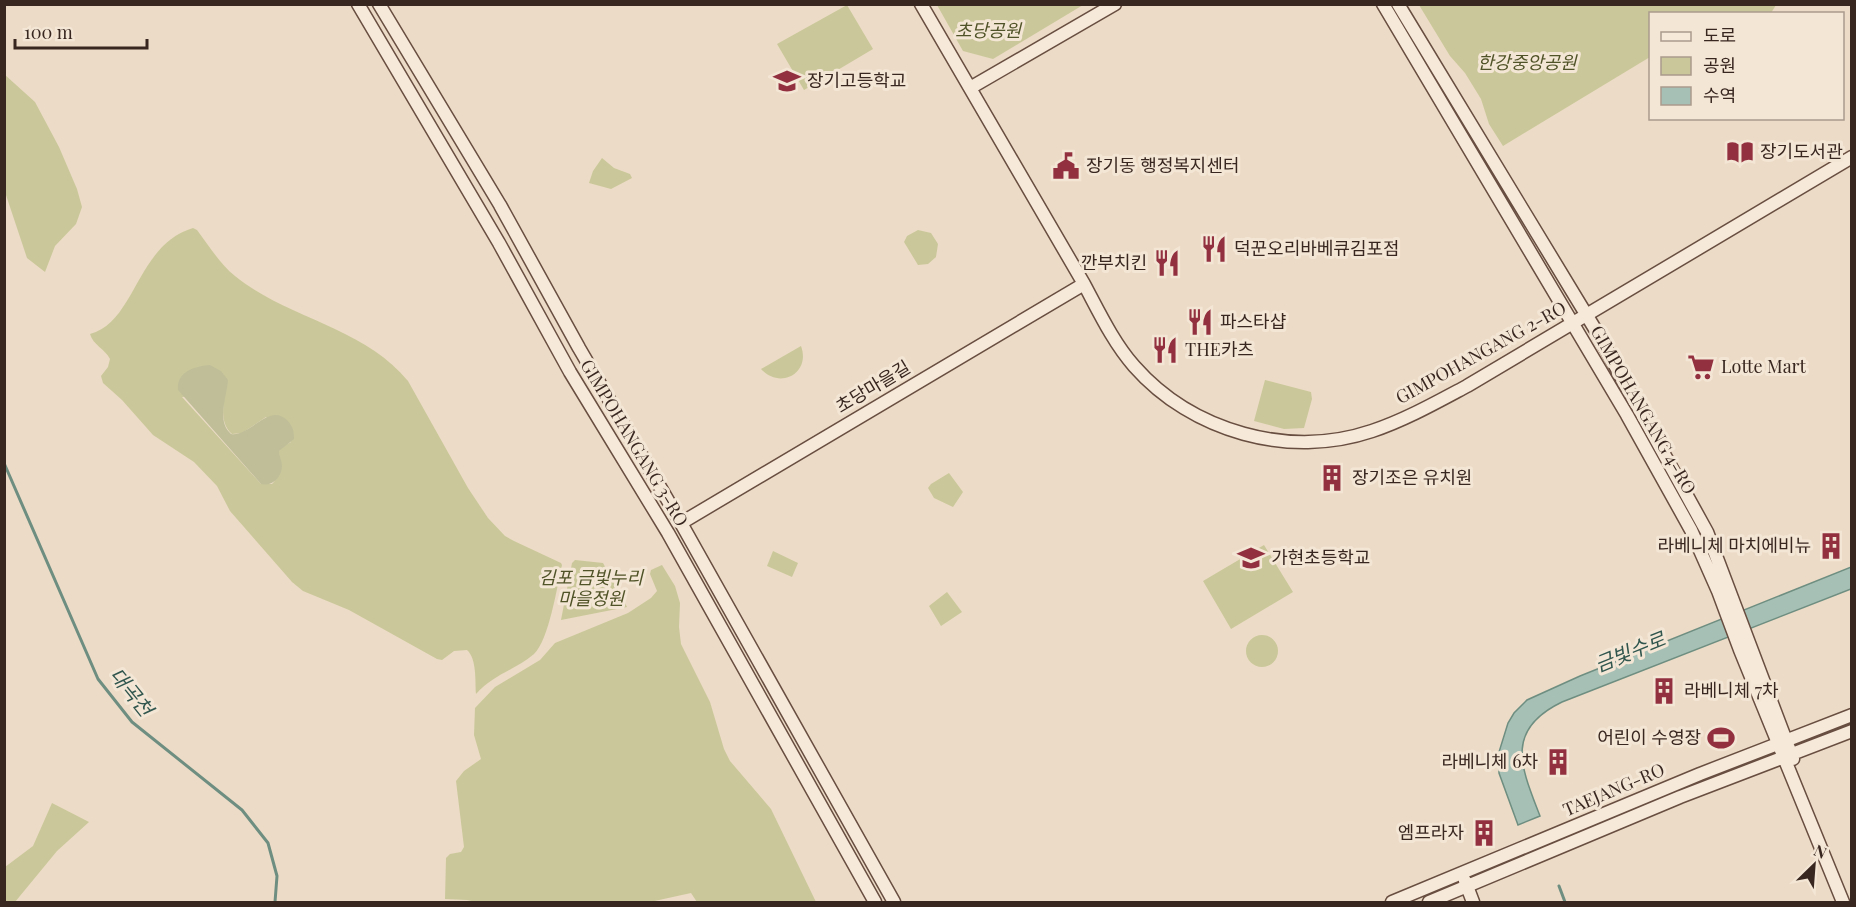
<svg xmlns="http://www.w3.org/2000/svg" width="1856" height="907" viewBox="0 0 1856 907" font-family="'Playfair Display','Noto Sans KR',serif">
	<rect width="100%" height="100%" fill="#ecdbc6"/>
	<path fill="#cac89a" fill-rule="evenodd" d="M847,5L873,49L804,90L777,44Z
		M937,5H1083L993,59L963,51Z
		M1419,5H1776L1771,13L1650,14V57L1503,146L1489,124L1481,99L1465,73L1450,56Z
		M4,74L35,102L59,147L77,189L82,207L76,224L55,246L45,272L27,258L5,192Z
		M602,158L614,168L630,174L632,178L611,189L589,183L593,171Z
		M193,228L197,230C209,246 220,264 235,276C288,319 364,327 408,381L468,488L488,518L505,536L514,541L561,563L562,565C557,587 549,640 534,654C515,670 494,674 476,694C475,681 477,659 467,650L454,651L442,660L437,659L349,610L303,591L292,582L230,511L217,486L194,462L153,435L122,400L103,383L101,376L108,367L110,359C105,349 93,345 90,334C136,322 136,245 193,228ZM225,393C223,407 220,424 232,434L242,433L266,417L291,442L281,447L279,451C279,464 283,473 272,484H261L182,397Z
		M918,230L931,233L938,244L936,257L928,264L918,265L904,242L907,236Z
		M801,346C811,373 780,390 761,369Z
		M1265,380L1311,392L1312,399L1304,428L1284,429L1254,421Z
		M949,473L963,492L953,507L934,498L928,488L931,484Z
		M1264,545L1293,592L1231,629L1203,581Z
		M773,551L798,563L792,577L767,566Z
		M575,560L603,563L627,607L561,620L572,563Z
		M662,565L675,586L680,603L679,627L681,644L710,702L724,749L730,761L771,809L816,902H697L691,893L650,902H476L467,900L445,899L446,858L450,854L461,852L464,847L456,781L464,771L481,759L474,735L475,708L495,687L540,660L555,643L628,613L651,598L657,591L650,574L651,570Z
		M947,592L962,612L941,626L929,606Z
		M1246 651a16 16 0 1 1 32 0a16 16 0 1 1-32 0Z
		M52,803L89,822L57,851L15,902H5V867L33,846Z"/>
	<path fill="#bfbe99" d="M210,365L221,371L228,380C227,397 216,421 231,434C251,437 269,401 288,421C293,427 294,431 294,439L279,451C279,456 282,461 282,466C282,477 272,487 261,484L178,390C176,372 195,366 210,365Z"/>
	<path fill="#a7c0b5" stroke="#6e8e81" stroke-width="1.5" d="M1851,567V589L1562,702C1504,730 1521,767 1540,816L1518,825L1499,773V752L1508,723L1514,713L1527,700L1580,676Z"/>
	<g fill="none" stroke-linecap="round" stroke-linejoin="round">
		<path stroke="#6e8e81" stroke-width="3" d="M4,463L98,679L132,722L242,810L268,843L277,876L275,902
			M1559,886L1565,902"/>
		<defs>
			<path id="secondary" d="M358,4L499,243L570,372L668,533L875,902
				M379,4L500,205L579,348L681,523L894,902
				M921,4L1084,284C1099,312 1113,342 1134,366C1192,432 1289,459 1372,431C1405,420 1437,402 1467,386L1852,157
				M1383,4L1627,415L1691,530L1718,591L1740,650L1843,902
				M1398,4L1595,329L1707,532L1793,759
				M970,88L1115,4
				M681,523L1084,284
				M1465,881L1473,902
				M1392,902L1700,774L1852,715
				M1429,902L1680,797L1852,731"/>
		</defs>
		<use href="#secondary" stroke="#684e40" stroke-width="15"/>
		<use href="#secondary" stroke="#f7e9d9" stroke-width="12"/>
	</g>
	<defs>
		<symbol id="school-bare" viewBox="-9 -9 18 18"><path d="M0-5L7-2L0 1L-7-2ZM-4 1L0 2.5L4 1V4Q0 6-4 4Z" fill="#933040" stroke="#f4e6d5" stroke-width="2.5" paint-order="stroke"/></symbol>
		<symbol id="library-bare" viewBox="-9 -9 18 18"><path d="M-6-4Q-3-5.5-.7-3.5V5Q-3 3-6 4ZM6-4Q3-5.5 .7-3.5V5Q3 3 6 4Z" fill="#933040" stroke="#f4e6d5" stroke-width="2.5" paint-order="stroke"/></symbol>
		<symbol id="civic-bare" viewBox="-9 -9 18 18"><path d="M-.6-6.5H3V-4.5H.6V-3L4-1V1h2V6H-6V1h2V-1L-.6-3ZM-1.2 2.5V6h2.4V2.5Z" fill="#933040" stroke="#f4e6d5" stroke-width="2.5" paint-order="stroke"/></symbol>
		<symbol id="restaurant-bare" viewBox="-9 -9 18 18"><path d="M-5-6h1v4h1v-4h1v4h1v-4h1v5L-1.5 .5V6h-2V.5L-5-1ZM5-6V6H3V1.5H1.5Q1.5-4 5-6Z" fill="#933040" stroke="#f4e6d5" stroke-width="2.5" paint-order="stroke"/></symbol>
		<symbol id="supermarket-bare" viewBox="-9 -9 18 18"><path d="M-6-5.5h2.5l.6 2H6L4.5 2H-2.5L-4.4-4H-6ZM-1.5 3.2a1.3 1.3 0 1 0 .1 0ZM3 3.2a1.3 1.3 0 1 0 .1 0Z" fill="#933040" stroke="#f4e6d5" stroke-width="2.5" paint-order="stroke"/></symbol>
		<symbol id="building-bare" viewBox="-9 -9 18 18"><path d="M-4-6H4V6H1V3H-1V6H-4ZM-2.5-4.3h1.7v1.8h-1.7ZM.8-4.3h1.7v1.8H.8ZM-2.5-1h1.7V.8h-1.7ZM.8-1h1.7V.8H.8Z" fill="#933040" stroke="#f4e6d5" stroke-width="2.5" paint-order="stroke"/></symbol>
		<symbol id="stadium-bare" viewBox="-9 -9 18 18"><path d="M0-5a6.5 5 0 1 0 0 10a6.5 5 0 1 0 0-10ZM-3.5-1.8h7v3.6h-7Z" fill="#933040" stroke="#f4e6d5" stroke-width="2.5" paint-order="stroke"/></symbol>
	</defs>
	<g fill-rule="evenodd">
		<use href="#school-bare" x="768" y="62" width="38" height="38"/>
		<use href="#library-bare" x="1721" y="133" width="38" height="38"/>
		<use href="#civic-bare" x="1047" y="147" width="38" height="38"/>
		<use href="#restaurant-bare" x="1195" y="230" width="38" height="38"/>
		<use href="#restaurant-bare" x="1148" y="244" width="38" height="38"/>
		<use href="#restaurant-bare" x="1181" y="303" width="38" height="38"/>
		<use href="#restaurant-bare" x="1146" y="331" width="38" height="38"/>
		<use href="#supermarket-bare" x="1682" y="348" width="38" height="38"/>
		<use href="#building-bare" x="1313" y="459" width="38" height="38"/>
		<use href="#building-bare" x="1812" y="527" width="38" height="38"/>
		<use href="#school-bare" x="1232" y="539" width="38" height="38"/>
		<use href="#building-bare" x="1645" y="672" width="38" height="38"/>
		<use href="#stadium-bare" x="1702" y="719" width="38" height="38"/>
		<use href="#building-bare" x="1539" y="743" width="38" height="38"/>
		<use href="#building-bare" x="1465" y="814" width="38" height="38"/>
	</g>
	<g text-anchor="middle" stroke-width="6" stroke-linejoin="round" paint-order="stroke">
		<g font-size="18" font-style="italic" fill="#4f5327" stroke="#f4e6d5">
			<text x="988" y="37">초당공원</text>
			<text x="1527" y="69">한강중앙공원</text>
			<text x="591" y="584">김포 금빛누리<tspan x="591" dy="21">마을정원</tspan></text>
		</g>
		<g font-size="18" fill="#382720" stroke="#f4e6d5" text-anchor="start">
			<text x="807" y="87">장기고등학교</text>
			<text x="1760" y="158">장기도서관</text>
			<text x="1086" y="172">장기동 행정복지센터</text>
			<text x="1234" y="255">덕꾼오리바베큐김포점</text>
			<text x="1147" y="269" text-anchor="end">깐부치킨</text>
			<text x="1220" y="328">파스타샵</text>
			<text x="1185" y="356">THE카츠</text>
			<text x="1721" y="373">Lotte Mart</text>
			<text x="1352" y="484">장기조은 유치원</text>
			<text x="1811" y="552" text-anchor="end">라베니체 마치에비뉴</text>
			<text x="1271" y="564">가현초등학교</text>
			<text x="1684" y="697">라베니체 7차</text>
			<text x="1701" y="744" text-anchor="end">어린이 수영장</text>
			<text x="1538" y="768" text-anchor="end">라베니체 6차</text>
			<text x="1464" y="839" text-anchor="end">엠프라자</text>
		</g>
		<g font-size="18" fill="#382720" stroke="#f4e6d5">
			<text transform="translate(1481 353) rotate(-29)" y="6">GIMPOHANGANG 2-RO</text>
			<text transform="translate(873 387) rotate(-31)" y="6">초당마을길</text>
			<text transform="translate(1643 410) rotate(60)" y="6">GIMPOHANGANG 4-RO</text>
			<text transform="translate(634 443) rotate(59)" y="6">GIMPOHANGANG 3-RO</text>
			<text transform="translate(1614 790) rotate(-23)" y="6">TAEJANG-RO</text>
		</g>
		<g font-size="20" font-style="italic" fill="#30564e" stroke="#f4e6d5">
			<text transform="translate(1630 652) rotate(-22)" y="7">금빛수로</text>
			<text transform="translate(131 692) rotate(51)" y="7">대곡천</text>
		</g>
	</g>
	<rect width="1856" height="907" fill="none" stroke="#382720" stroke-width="12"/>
	<rect x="1649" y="12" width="195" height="108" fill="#f4e6d5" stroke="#a99a8d" stroke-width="1.5"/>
	<rect x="1661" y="32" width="30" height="9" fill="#f7e9d9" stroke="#a99a8d" stroke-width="1.5"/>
	<text x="1703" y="42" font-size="18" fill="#382720">도로</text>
	<rect x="1661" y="57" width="30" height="18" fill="#cac89a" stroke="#a99a8d" stroke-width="1.5"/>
	<text x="1703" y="72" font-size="18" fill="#382720">공원</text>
	<rect x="1661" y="87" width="30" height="18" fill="#a7c0b5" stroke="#a99a8d" stroke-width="1.5"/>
	<text x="1703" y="102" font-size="18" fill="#382720">수역</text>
	<g transform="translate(1814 865) rotate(25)" stroke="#f4e6d5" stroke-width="4.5" paint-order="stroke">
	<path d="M0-4.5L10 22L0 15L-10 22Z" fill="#382720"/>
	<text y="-9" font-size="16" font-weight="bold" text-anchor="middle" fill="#382720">N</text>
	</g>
	<path d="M15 39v9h132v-9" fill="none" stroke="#382720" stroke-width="3"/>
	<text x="24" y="39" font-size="18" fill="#382720" stroke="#f4e6d5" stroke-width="4.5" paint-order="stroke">100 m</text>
</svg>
